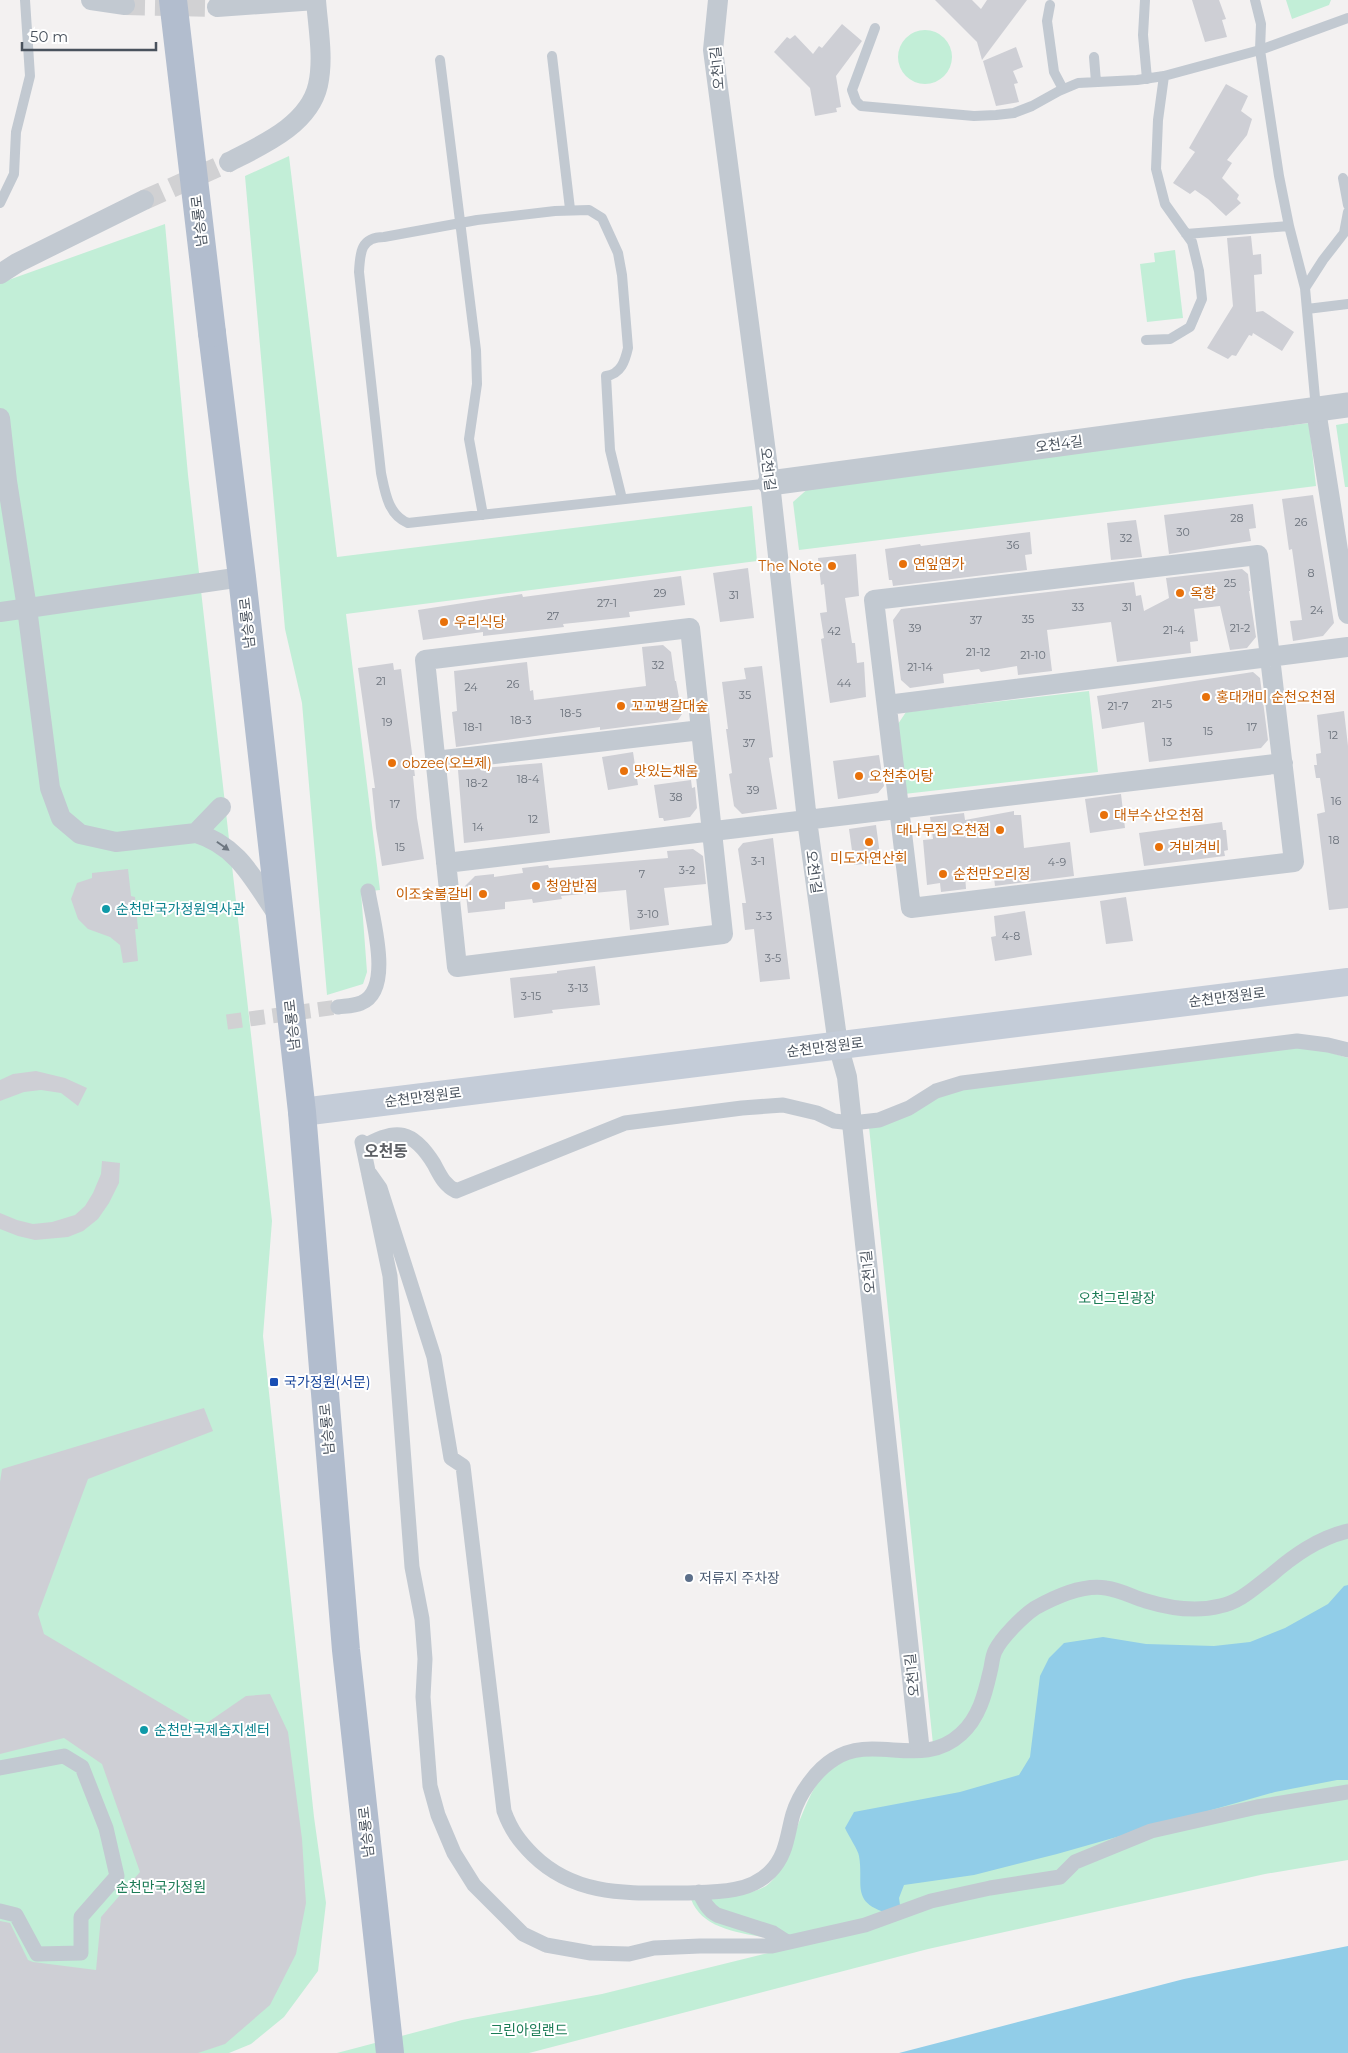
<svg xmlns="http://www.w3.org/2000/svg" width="1348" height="2053" viewBox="0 0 1348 2053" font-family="Montserrat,'Noto Sans KR',sans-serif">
	<rect width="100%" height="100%" fill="#f3f1f1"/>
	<path fill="#c2eed7" d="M1286,0H1331L1329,5L1292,19Z
		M898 57a27 27 0 1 1 54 0a27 27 0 1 1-54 0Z
		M289,156L337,557L752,506L757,561L346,614L380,890L361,892L367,972L363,984L327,995L302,703L285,629L245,176Z
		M165,224L188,475L272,1221L263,1336L314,1817L326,1903L318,1971L284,2017L251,2044L229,2053H0V283Z
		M1175,250L1183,318L1147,322L1140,264L1155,262L1154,253Z
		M1309,423L1316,486L799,550L793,502L811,486Z
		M1348,423V487H1345L1336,425Z
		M1089,691L1098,772L904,794L896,727L906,712Z
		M1290,1046L1316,1048L1348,1058V1860L1265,1874L928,1949L529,2053H337L462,2020L602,1994L800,1945C769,1933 705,1939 691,1899C715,1896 745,1898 766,1886C778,1878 784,1861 789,1848C799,1824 811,1783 831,1767C852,1749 907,1754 934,1754L869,1127L948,1090Z"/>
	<path fill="#91cde8" d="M1348,1585V1780H1337L1275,1792L1057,1854L974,1875L904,1885L899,1898L900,1905L887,1913C850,1902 864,1884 859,1856C858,1850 848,1835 845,1828L854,1812L960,1792L1019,1775L1030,1757L1040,1676L1049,1658L1064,1643L1103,1637L1146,1644L1214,1646L1250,1642L1285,1628L1328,1604L1344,1586Z
		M1348,1946V2053H899L1184,1979Z"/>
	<path fill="#cecfd5" d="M935,0H972L981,9L987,0H1027L982,60L977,42Z
		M1192,0H1219L1226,19L1222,20L1227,37L1205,42Z
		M842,24L862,41L836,76L841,107L836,108L837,112L815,116L810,88L774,52L787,37L790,39L795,35L813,54L819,46L822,48Z
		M1016,47L1023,67L1013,71L1018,83L1014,84L1019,102L996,106L983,61Z
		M1226,84L1248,96L1241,111L1252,119L1247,135L1227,160L1232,163L1222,178L1239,195L1237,199L1241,203L1226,216L1208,199L1195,190L1190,194L1173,183L1195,152L1189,148Z
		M1251,236L1253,255L1261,254L1262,274L1254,275L1256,312L1263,311L1294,332L1282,351L1253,333L1252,336L1249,335L1236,356L1232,355L1228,359L1207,348L1233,306L1227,238Z
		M1313,495L1334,623L1323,636L1293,641L1290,621L1302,620L1292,549L1289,550L1282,499Z
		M1253,504L1256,528L1249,529L1251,541L1169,554L1164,515Z
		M1136,520L1142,557L1111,560L1107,523Z
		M1030,532L1032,554L1025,555L1027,570L893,586L892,580H889L885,549L920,544L921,546Z
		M856,554L859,596L845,598L852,643H855L857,663L864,662L866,697L830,703L821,639L824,638L820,613L827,612L824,584L821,585L818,558Z
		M748,568L754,618L720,622L713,573Z
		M1242,569L1248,574L1250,591H1249L1256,637L1247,648L1230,650L1220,606L1194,609L1198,641L1190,642L1191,653L1117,662L1111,622L1047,630L1052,671L1018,675L1017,666L981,672L979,669L943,674L944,683L910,688L901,680L893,620L901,609L1134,582L1136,596L1141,595L1144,611L1169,598L1166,578Z
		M681,576L685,605L629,612L630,617L563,624L564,627L483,636V632L423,640L418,610L522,594L523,597Z
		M663,645L671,652L675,681H676L682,714L678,720L600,730V727L456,747L452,712L457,711L454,671L527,662L530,691L533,690L534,700L646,686L642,647Z
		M393,663L394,670L401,669L415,776H413L417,818L424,859L382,866L376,828L372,788H375L358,668Z
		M762,666L773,757L769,758L777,809L742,814L734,806L729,774L732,773L726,729H728L722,682L746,679L744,668Z
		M1253,672L1260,678L1268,740L1261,748L1149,762L1144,722L1102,729L1097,696Z
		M1344,711L1348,746V908L1329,910L1317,814L1325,812L1320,778H1316L1314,765H1317L1316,754L1321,753L1317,715Z
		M633,752L638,785L608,790L602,757Z
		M879,755L884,786L878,793L838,799L833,761Z
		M542,763L550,833L464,843L458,770Z
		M691,780L692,788L695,787L697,808L690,817L664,821L663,818H659L654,785Z
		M1121,794L1125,828L1090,833L1085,799Z
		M1014,811V815H1021L1024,848L1070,842L1074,876L995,886L993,870L965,874L966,889L941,892L940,883L927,885L923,840L933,839L930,817L964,813L965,820Z
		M1222,822L1223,830H1226L1228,850L1224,851L1225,856L1144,866L1139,833Z
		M876,825L881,862L854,865L849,829Z
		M773,838L790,979L760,982L754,929L745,930L742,903H746L738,849L743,843Z
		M693,849L703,856L706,884L664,888L669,925L630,930L626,890L561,896L562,899L533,903L532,899L505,902V909L468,913L465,886L475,876L494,874V877L523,873L522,868L548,865L549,868L668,858L667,851Z
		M128,869L131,896L135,897L138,929H135L138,961L123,963L120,945L110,937L88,929L78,919L71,899L77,883L92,878V873Z
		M1126,897L1133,941L1106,944L1100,901Z
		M1025,911L1032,955L995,961L991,937L996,936L994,916Z
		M595,966L600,1005L552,1010L553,1013L514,1018L510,978L557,973V971Z
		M36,1071L65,1078L87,1088L78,1106L61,1093L41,1090L24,1092L0,1101V1080L13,1074Z
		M102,1161L120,1163L119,1183L109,1203L98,1219L83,1231L68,1237L35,1240L18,1236L0,1229V1213L17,1220L33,1224L52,1222L75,1215L85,1206L93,1193L101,1174Z
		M204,1408L213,1431L88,1479L38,1614L44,1634L201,1727L246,1696L270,1694L288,1732L302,1839L306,1903L296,1954L270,2005L225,2044L198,2053H0V1921L10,1923L28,1960L33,1962L96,1970L101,1917L140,1872L102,1764L64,1738L0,1754V1482L2,1469Z"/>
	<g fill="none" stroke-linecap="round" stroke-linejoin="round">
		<path stroke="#d1d1d3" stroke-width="15" stroke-dasharray="15 8" stroke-linecap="butt" d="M227,1022L338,1007"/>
		<path stroke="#d1d1d3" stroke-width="20" stroke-dasharray="20 10" stroke-linecap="butt" d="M125,5L217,7
			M144,200L229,162"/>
		<path stroke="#c2c9d1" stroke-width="10" d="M1145,0L1143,35L1147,79
			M1255,0L1261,24L1260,50L1348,18
			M1050,5L1047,21L1054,72L1063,89
			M875,28L852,90L856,101L861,106L974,116L996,115L1014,113L1032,106L1059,91L1078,83L1137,80L1164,76L1260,50L1279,176L1289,226L1305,288L1316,409
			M552,56L570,209
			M1094,57L1096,82
			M440,60L476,350L477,384L469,439L483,515
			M1343,178L1348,205
			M0,203L14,174L16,132L30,76L25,0
			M1186,234L1289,226
			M1305,288L1323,260L1344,233L1348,212
			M1307,309L1348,304
			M1146,340L1170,339L1190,327L1202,299L1199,271L1192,242L1165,204L1156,169L1158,120L1164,76
			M622,499L610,450L606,376C621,374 625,361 628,348L622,275L618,253L602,218L589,210L555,211L477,220L384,237C361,237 360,252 359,272L381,473C385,492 388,515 408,523L770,483"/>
		<path stroke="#c2c9d1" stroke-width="15" d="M338,1007C345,1006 354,1006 361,1003C394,990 372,918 368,891
			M362,1142L390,1276L412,1567L422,1619L425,1659L423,1697L430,1786L438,1815L454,1853L474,1885L523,1934L546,1945L591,1953L629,1954L654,1948L700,1946H772L865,1925L931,1901L990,1888L1060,1877L1075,1862L1151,1831L1257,1807L1348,1792
			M363,1147C396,1127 413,1130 434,1164C440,1175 444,1185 456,1191L625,1123L742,1108L783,1105L817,1113L834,1121L852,1123L879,1120L909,1108L936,1091L962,1083L1297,1041L1328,1045L1348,1050
			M368,1171L380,1188L434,1357L451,1458L463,1466L504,1811C511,1830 519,1841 533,1855C576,1897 628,1893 684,1893C713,1892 748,1894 770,1872C787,1855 787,1835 793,1814C799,1794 816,1770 834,1759C874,1733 922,1770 961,1734C979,1718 985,1694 990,1672C992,1665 992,1657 995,1651C1001,1638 1023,1616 1035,1608C1055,1597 1082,1584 1106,1588C1120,1590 1133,1597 1146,1601C1169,1608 1197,1612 1220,1606C1240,1602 1254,1588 1270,1576C1293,1556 1318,1538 1348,1531
			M0,1768L64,1756L82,1767L106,1828L117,1876L81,1917V1953L37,1954L16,1915L0,1911
			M699,1892C704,1902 708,1910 717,1915L773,1933L787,1942"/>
		<path stroke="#c2c9d1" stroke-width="20" d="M91,0L125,5
			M718,0L713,50L770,483L807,820L838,1045L847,1077L919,1743
			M217,7L316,0
			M229,162C262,145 309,125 318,85C324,58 318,28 316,0
			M0,274L17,263L144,200
			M1316,410L1348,614
			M0,418L7,481L27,608L50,788L61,818L80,834L116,842L196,833
			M1258,555L1294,862L911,908L874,600Z
			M0,612L242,577
			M690,628L723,934L457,967L425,660Z
			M887,705L1348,647
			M435,761L701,730
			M221,807L196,833C239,846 254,881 278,915
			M446,863L1283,763"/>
		<path stroke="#c2c9d1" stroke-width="25" d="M770,483L1348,405"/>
		<path stroke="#c4ccd8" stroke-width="28" d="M302,1112L1348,982"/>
		<path stroke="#b2bdce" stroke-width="28" d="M212,333L242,577L302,1112L346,1650L390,2053"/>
		<path stroke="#b2bdce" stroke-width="28" d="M173,0L212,333"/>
	</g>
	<defs><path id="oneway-solid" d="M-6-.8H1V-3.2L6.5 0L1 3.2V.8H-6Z" transform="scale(1.25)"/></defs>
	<use fill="#6d7680" href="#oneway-solid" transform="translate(223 846) rotate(35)"/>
	<g fill="#e8710a" stroke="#fff" stroke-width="2">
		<circle cx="903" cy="564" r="5"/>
		<circle cx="832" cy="566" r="5"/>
		<circle cx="1180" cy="593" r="5"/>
		<circle cx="444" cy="622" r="5"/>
		<circle cx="1206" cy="697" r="5"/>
		<circle cx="621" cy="706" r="5"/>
		<circle cx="392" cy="763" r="5"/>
		<circle cx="624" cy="771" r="5"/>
		<circle cx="859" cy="776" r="5"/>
		<circle cx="1104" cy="815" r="5"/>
		<circle cx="1000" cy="830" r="5"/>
		<circle cx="869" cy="842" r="5"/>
		<circle cx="1159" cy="847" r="5"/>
		<circle cx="943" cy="874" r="5"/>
		<circle cx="536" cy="886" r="5"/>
		<circle cx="483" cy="894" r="5"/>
	</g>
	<g fill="#0f9aa8" stroke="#fff" stroke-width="2">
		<circle cx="106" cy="909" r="5"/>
		<circle cx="144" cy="1730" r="5"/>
	</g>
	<rect fill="#1a4fb4" stroke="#fff" stroke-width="2" x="269" y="1377" width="10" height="10" rx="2.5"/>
	<circle fill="#5c6f8a" stroke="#fff" stroke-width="2" cx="689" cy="1578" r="5"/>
	<g text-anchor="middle" stroke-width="4" stroke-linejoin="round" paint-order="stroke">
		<g font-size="11" fill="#6a717b">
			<text x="1237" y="522">28</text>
			<text x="1301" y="526">26</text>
			<text x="1183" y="536">30</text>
			<text x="1126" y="542">32</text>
			<text x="1013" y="549">36</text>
			<text x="1311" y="577">8</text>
			<text x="1230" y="587">25</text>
			<text x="660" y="597">29</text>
			<text x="734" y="599">31</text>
			<text x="607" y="607">27-1</text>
			<text x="1078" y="611">33</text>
			<text x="1127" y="611">31</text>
			<text x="1317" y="614">24</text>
			<text x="553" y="620">27</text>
			<text x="1028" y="623">35</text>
			<text x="976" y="624">37</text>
			<text x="915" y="632">39</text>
			<text x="1240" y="632">21-2</text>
			<text x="1174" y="634">21-4</text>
			<text x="834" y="635">42</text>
			<text x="978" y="656">21-12</text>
			<text x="1033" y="659">21-10</text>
			<text x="658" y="669">32</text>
			<text x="920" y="671">21-14</text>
			<text x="381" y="685">21</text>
			<text x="844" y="687">44</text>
			<text x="513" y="688">26</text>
			<text x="471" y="691">24</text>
			<text x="745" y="699">35</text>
			<text x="1162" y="708">21-5</text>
			<text x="1118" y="710">21-7</text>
			<text x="571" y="717">18-5</text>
			<text x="521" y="724">18-3</text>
			<text x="387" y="726">19</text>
			<text x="473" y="731">18-1</text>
			<text x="1252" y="731">17</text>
			<text x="1208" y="735">15</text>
			<text x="1333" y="739">12</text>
			<text x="1167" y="746">13</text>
			<text x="749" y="747">37</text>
			<text x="528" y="783">18-4</text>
			<text x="477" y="787">18-2</text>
			<text x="753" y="794">39</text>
			<text x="676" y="801">38</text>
			<text x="1336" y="805">16</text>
			<text x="395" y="808">17</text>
			<text x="533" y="823">12</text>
			<text x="478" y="831">14</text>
			<text x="1334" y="844">18</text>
			<text x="400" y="851">15</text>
			<text x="758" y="865">3-1</text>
			<text x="1057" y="866">4-9</text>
			<text x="687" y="874">3-2</text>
			<text x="642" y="878">7</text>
			<text x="648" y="918">3-10</text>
			<text x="764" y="920">3-3</text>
			<text x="1011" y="940">4-8</text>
			<text x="773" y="962">3-5</text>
			<text x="578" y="992">3-13</text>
			<text x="531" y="1000">3-15</text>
		</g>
		<g font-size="14" fill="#49525d" stroke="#fff">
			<text transform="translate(717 68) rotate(-95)" y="5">오천1길</text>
			<text transform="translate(199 221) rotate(-97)" y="5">남승룡로</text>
			<text transform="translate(1059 444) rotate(-8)" y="5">오천4길</text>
			<text transform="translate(768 469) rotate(83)" y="5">오천1길</text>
			<text transform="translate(247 623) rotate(-96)" y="5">남승룡로</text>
			<text transform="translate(814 872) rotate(82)" y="5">오천1길</text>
			<text transform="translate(1227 997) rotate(-7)" y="5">순천만정원로</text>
			<text transform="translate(292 1025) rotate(-96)" y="5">남승룡로</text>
			<text transform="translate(825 1047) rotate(-7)" y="5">순천만정원로</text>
			<text transform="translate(423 1097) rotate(-7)" y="5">순천만정원로</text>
			<text transform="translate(868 1272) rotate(-96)" y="5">오천1길</text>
			<text transform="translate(327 1429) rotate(-95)" y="5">남승룡로</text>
			<text transform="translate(912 1675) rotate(-96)" y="5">오천1길</text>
			<text transform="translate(366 1832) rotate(-96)" y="5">남승룡로</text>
		</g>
		<g font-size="14" fill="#c56008" stroke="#fff" text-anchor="start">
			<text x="913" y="569">연잎연가</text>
			<text x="822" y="571" text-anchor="end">The Note</text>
			<text x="1190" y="598">옥향</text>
			<text x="454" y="627">우리식당</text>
			<text x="1216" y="702">홍대개미 순천오천점</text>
			<text x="631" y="711">꼬꼬뱅갈대숲</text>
			<text x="402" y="768">obzee(오브제)</text>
			<text x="634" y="776">맛있는채움</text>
			<text x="869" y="781">오천추어탕</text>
			<text x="1114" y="820">대부수산오천점</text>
			<text x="990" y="835" text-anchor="end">대나무집 오천점</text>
			<text x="1169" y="852">겨비겨비</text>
			<text x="869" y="863" text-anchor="middle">미도자연산회</text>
			<text x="953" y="879">순천만오리정</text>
			<text x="546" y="891">청암반점</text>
			<text x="473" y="899" text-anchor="end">이조숯불갈비</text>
		</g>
		<g font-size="14" fill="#0d838f" stroke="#fff" text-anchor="start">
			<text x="116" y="914">순천만국가정원역사관</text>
			<text x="154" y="1735">순천만국제습지센터</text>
		</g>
		<g font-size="14" fill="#1c7c56" stroke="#fff">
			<text x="1117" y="1303">오천그린광장</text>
			<text x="161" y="1892">순천만국가정원</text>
			<text x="529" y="2035">그린아일랜드</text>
		</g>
		<g font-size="14" fill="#164399" stroke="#fff" text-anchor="start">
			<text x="284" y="1387">국가정원(서문)</text>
		</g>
		<g font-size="14" fill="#4e5e75" stroke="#fff" text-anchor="start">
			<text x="699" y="1583">저류지 주차장</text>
		</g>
		<g font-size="16" font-weight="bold" fill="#5d6065" stroke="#fff">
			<text x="386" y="1157">오천동</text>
		</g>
	</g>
	<path d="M22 42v8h134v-8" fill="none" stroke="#49525d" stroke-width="2.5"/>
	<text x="30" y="42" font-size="15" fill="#49525d" stroke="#ffffff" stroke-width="4" paint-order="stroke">50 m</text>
</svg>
